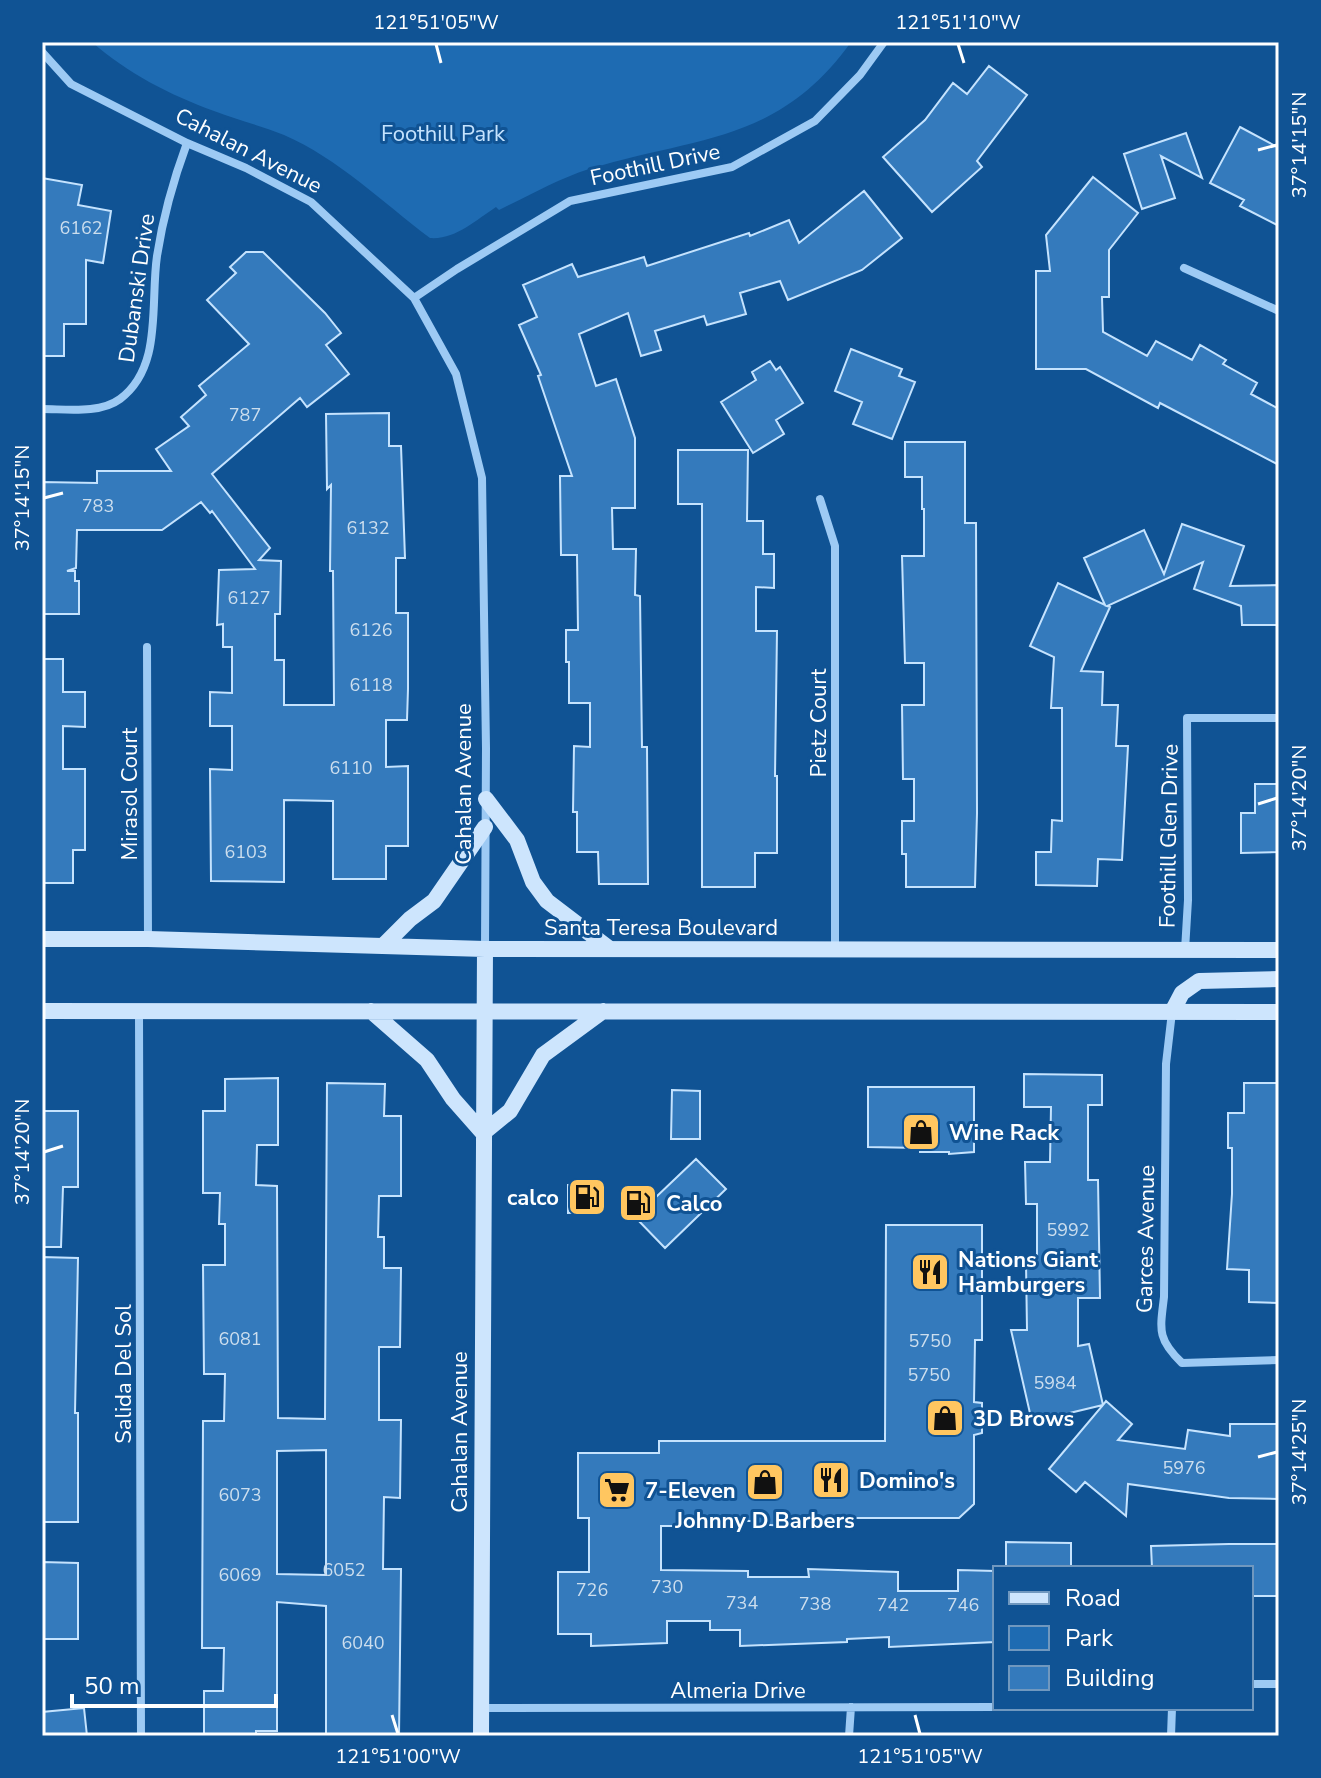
<svg xmlns="http://www.w3.org/2000/svg" width="1321" height="1778" viewBox="0 0 1321 1778" font-family="'Nunito Sans',sans-serif">
	<rect width="100%" height="100%" fill="#105394"/>
	<path fill="#1e6bb2" d="M92,42H851C778,144 696,136 589,169C558,179 528,196 499,210L496,207C476,220 455,240 430,238C382,202 339,159 284,135C262,126 237,120 214,111C170,95 127,73 92,42Z"/>
	<path fill="#347abc" stroke="#c5e3fe" stroke-width="2" fill-rule="evenodd" d="M989,66L1027,95L977,161L982,167L932,212L883,157L925,120L953,83L967,94Z
		M1240,127L1279,148V226L1240,206L1244,200L1210,183Z
		M1186,133L1202,178L1161,156L1175,198L1142,209L1124,154Z
		M1093,177L1138,213L1109,250V297H1102L1103,332L1147,356L1156,341L1192,360L1200,345L1226,360L1223,364L1257,383L1251,394L1279,409V465L1160,403L1158,408L1086,369H1036V271H1050L1046,235Z
		M42,178L82,185L78,205L111,211L103,263L86,260V324H64V356H42Z
		M864,191L902,238L862,270L788,300L780,281L740,293L746,314L707,325L704,316L655,331L661,350L641,356L628,313L579,334L596,386L616,379L635,438V508H612L613,549H636L635,595L640,596L642,747H647L648,884H599L598,852H577V812H573L574,746L590,747V703H569V662H566V630H578L577,555H561L560,476H572L538,376L541,375L519,325L537,317L523,285L572,264L578,277L644,257L647,266L749,233L750,236L789,220L799,243Z
		M246,252H263L325,313L341,333L326,345L349,374L307,407L300,398L212,474L270,548L259,560L281,561L280,614H275V660H284V705H334L333,571H330L331,485L327,489L326,414L389,413V446H401L405,558H396V613H408V689L407,720H386V767L408,766V846H386V879H333V801L284,800V882L211,881L210,769L232,770V726H210V692L232,693V647H223V624L217,625L219,570L255,569L212,511L210,513L201,502L162,530H77L76,568L67,571H75V581H79V614H42V482L97,483V471H171L156,449L189,426L181,417L206,395L199,386L249,344L207,300L236,273L230,267Z
		M851,349L902,369L899,376L915,382L892,439L853,424L862,402L835,391Z
		M770,361L776,370L780,367L803,403L776,420L784,434L753,453L721,402L756,380L752,372Z
		M905,442H965V523H976L977,813L975,887H906V854H902V821H914V779H903L902,705H924V663H905L902,556H924V509H922V477H905Z
		M678,450H748L747,521H763V554H774V588L756,587V631H777L775,776H777V853H755V887H702V504H678Z
		M1182,524L1244,546L1230,586L1279,585V625H1242L1241,606L1194,589L1203,562L1107,606L1110,607L1081,671L1103,672L1102,705H1118L1116,746H1128L1122,860L1098,859L1097,886L1036,885V852H1051L1052,820L1062,821V708H1051L1054,657L1030,646L1058,583L1105,605L1084,558L1144,530L1164,574Z
		M42,659H63V692H85V727L63,726V769H85V850H73V883H42Z
		M1255,784H1279V852L1241,853V813H1255Z
		M1024,1074L1102,1075V1105H1088V1180H1098L1100,1298H1078V1346L1089,1344L1103,1405L1106,1401L1132,1424L1118,1440L1185,1449L1188,1430L1230,1436V1424H1279V1499L1229,1498L1128,1484L1126,1516L1085,1482L1076,1492L1049,1469L1103,1405L1032,1422L1011,1330H1027L1026,1263H1037V1204H1026L1025,1162H1050L1051,1107H1024Z
		M278,1078V1145H257L256,1185L277,1186L278,1418L325,1419L327,1083L385,1084L384,1116H401V1196H379L378,1237H384V1268H401L400,1347H379V1420H401L400,1498L384,1497L383,1569H401L399,1736H326V1606L277,1602V1731H256V1736H204V1691H223L224,1648H202L203,1421H224L225,1374H204L203,1265H225V1224H219L220,1193H203V1111H225V1079ZM326,1450V1575L277,1574V1451Z
		M1244,1083H1279V1303L1249,1302V1270L1227,1269L1232,1194V1148H1228V1113H1244Z
		M868,1087H974V1152L949,1154V1152H920V1148L868,1147Z
		M672,1090L700,1091V1139H671Z
		M42,1111H78V1187H63L61,1247H42Z
		M696,1159L726,1189L665,1248L635,1217Z
		M600,1184V1212L568,1213V1185Z
		M886,1225H982V1340H975L974,1402L982,1403V1433L974,1435V1504L959,1518H786V1526L752,1524V1521H691L690,1526H661V1570L748,1571V1577H809L808,1569L898,1572V1591H958V1570L995,1571V1642L889,1647V1637L847,1639V1642L740,1646V1630H710V1621H667V1643L591,1646V1634H558V1572H589V1518H578V1453H659V1441H885Z
		M42,1257L78,1258L75,1413H78V1522H42Z
		M1006,1542L1071,1543V1568H1006Z
		M1229,1544H1279V1596H1251V1568H1152L1151,1546Z
		M42,1562L78,1563V1639H42Z
		M84,1708L87,1736H42V1712Z"/>
	<g fill="none" stroke-linecap="round" stroke-linejoin="round">
		<path stroke="#9dcaf4" stroke-width="8" d="M42,52L71,84L187,143L246,168L311,202L414,298L456,374L482,478L486,748L485,949
			M1184,268L1279,311
			M414,298L457,269L570,201L732,167L815,121L860,75L884,42
			M42,409C66,409 100,414 120,399C163,367 150,304 157,256C163,217 173,181 187,143
			M820,499L835,546V950
			M147,647L148,939
			M1185,950L1188,900L1187,718H1279
			M139,1012L141,1736
			M1172,1012L1166,1064L1164,1297C1160,1330 1157,1339 1182,1363L1279,1360
			M1251,1684H1279
			M482,1708L995,1707
			M849,1736L851,1707
			M1171,1736L1172,1708"/>
		<path stroke="#cde5fd" stroke-width="16" d="M486,799L517,840L533,882L547,901L610,949
			M42,939H148L485,949L1279,950
			M383,946L410,919L434,901L485,827
			M42,1011L1279,1012
			M371,1011L427,1060L453,1099L483,1133L510,1111L543,1055L603,1011
			M1172,1012L1182,993L1199,981L1279,979
			M481,1736L485,949"/>
	</g>
	<path fill="none" stroke="#fff" stroke-width="3" d="M436,44L441,63M958,44L964,63M1258,150L1277,145M44,498L63,493M1258,804L1277,798M44,1152L63,1146M1258,1457L1277,1452M392,1715L398,1734M915,1715L920,1734"/>
	<defs>
		<symbol id="shop-square" viewBox="-11 -11 22 22"><rect x="-9" y="-9" width="18" height="18" rx="4" fill="#ffc660" stroke="#105394"/><path d="M-5-2.5h2.3a2.7 3.5 0 0 1 5.4 0H5L5.5 6h-11ZM-1.5-2.5h3a1.5 2.3 0 0 0-3 0Z" fill="#111"/></symbol>
		<symbol id="fuel-square" viewBox="-11 -11 22 22"><rect x="-9" y="-9" width="18" height="18" rx="4" fill="#ffc660" stroke="#105394"/><path d="M-5.5-6h7V0h2V4h1.3V-2.5L3-4.5l.8-.8L6-3V5H2.5V1h-1V6h-7ZM-4.2-4.7v3.2H.2V-4.7Z" fill="#111"/></symbol>
		<symbol id="restaurant-square" viewBox="-11 -11 22 22"><rect x="-9" y="-9" width="18" height="18" rx="4" fill="#ffc660" stroke="#105394"/><path d="M-5-6h1v4h1v-4h1v4h1v-4h1v5L-1.5 .5V6h-2V.5L-5-1ZM5-6V6H3V1.5H1.5Q1.5-4 5-6Z" fill="#111"/></symbol>
		<symbol id="supermarket-square" viewBox="-11 -11 22 22"><rect x="-9" y="-9" width="18" height="18" rx="4" fill="#ffc660" stroke="#105394"/><path d="M-6-5.5h2.5l.6 2H6L4.5 2H-2.5L-4.4-4H-6ZM-1.5 3.2a1.3 1.3 0 1 0 .1 0ZM3 3.2a1.3 1.3 0 1 0 .1 0Z" fill="#111"/></symbol>
	</defs>
	<g fill-rule="evenodd">
		<use href="#shop-square" x="899" y="1110" width="44" height="44"/>
		<use href="#fuel-square" x="565" y="1175" width="44" height="44"/>
		<use href="#fuel-square" x="616" y="1181" width="44" height="44"/>
		<use href="#restaurant-square" x="908" y="1250" width="44" height="44"/>
		<use href="#shop-square" x="923" y="1396" width="44" height="44"/>
		<use href="#restaurant-square" x="809" y="1458" width="44" height="44"/>
		<use href="#shop-square" x="743" y="1460" width="44" height="44"/>
		<use href="#supermarket-square" x="595" y="1468" width="44" height="44"/>
	</g>
	<g text-anchor="middle" stroke-width="6" stroke-linejoin="round" paint-order="stroke">
		<g font-size="18" fill="#ccdeee">
			<text x="81" y="234">6162</text>
			<text x="245" y="421">787</text>
			<text x="98" y="512">783</text>
			<text x="368" y="534">6132</text>
			<text x="249" y="604">6127</text>
			<text x="371" y="636">6126</text>
			<text x="371" y="691">6118</text>
			<text x="351" y="774">6110</text>
			<text x="246" y="858">6103</text>
			<text x="1068" y="1236">5992</text>
			<text x="240" y="1345">6081</text>
			<text x="930" y="1347">5750</text>
			<text x="929" y="1381">5750</text>
			<text x="1055" y="1389">5984</text>
			<text x="1184" y="1474">5976</text>
			<text x="240" y="1501">6073</text>
			<text x="344" y="1576">6052</text>
			<text x="240" y="1581">6069</text>
			<text x="667" y="1593">730</text>
			<text x="592" y="1596">726</text>
			<text x="742" y="1609">734</text>
			<text x="815" y="1610">738</text>
			<text x="893" y="1611">742</text>
			<text x="963" y="1611">746</text>
			<text x="363" y="1649">6040</text>
		</g>
		<g font-size="22" fill="#c5e3fe" stroke="#105394">
			<text x="443" y="141">Foothill Park</text>
		</g>
		<g font-size="22" fill="#fff" stroke="#105394">
			<text transform="translate(249 150) rotate(27)" y="8">Cahalan Avenue</text>
			<text transform="translate(655 164) rotate(-12)" y="8">Foothill Drive</text>
			<text transform="translate(136 288) rotate(-82)" y="8">Dubanski Drive</text>
			<text transform="translate(818 723) rotate(-90)" y="8">Pietz Court</text>
			<text transform="translate(463 784) rotate(-90)" y="8">Cahalan Avenue</text>
			<text transform="translate(129 794) rotate(-90)" y="8">Mirasol Court</text>
			<text transform="translate(1168 836) rotate(-89)" y="8">Foothill Glen Drive</text>
			<text x="661" y="935">Santa Teresa Boulevard</text>
			<text transform="translate(1145 1239) rotate(-89)" y="8">Garces Avenue</text>
			<text transform="translate(123 1374) rotate(-90)" y="8">Salida Del Sol</text>
			<text transform="translate(459 1432) rotate(-90)" y="8">Cahalan Avenue</text>
			<text x="738" y="1698">Almeria Drive</text>
		</g>
		<g font-size="22" font-weight="bold" fill="#fff" stroke="#105394" text-anchor="start">
			<text x="949" y="1140">Wine Rack</text>
			<text x="559" y="1205" text-anchor="end">calco</text>
			<text x="666" y="1211">Calco</text>
			<text x="958" y="1267">Nations Giant<tspan x="958" dy="25">Hamburgers</tspan></text>
			<text x="973" y="1426">3D Brows</text>
			<text x="859" y="1488">Domino's</text>
			<text x="645" y="1498">7-Eleven</text>
			<text x="765" y="1528" text-anchor="middle">Johnny D Barbers</text>
		</g>
	</g>
	<rect width="1321" height="1778" fill="none" stroke="#105394" stroke-width="88"/>
	<rect x="993" y="1566" width="260" height="144" fill="#105394" stroke="#7098bf" stroke-width="2"/>
	<rect x="1009" y="1592" width="40" height="12" fill="#cde5fd" stroke="#7098bf" stroke-width="2"/>
	<text x="1065" y="1606" font-size="24" fill="#ffffff">Road</text>
	<rect x="1009" y="1626" width="40" height="24" fill="#1e6bb2" stroke="#7098bf" stroke-width="2"/>
	<text x="1065" y="1646" font-size="24" fill="#ffffff">Park</text>
	<rect x="1009" y="1666" width="40" height="24" fill="#347abc" stroke="#7098bf" stroke-width="2"/>
	<text x="1065" y="1686" font-size="24" fill="#ffffff">Building</text>
	<path d="M72 1694v12h204v-12" fill="none" stroke="#ffffff" stroke-width="4"/>
	<text x="84" y="1694" font-size="24" fill="#ffffff" stroke="#105394" stroke-width="6" paint-order="stroke">50 m</text>
	<rect x="44" y="44" width="1233" height="1690" fill="none" stroke="#fff" stroke-width="3"/>
	<g font-size="20" text-anchor="middle" fill="#fff">
		<text x="436" y="29">121°51'05"W</text>
		<text x="958" y="29">121°51'10"W</text>
		<text transform="translate(1299 145) rotate(-90)" y="7">37°14'15"N</text>
		<text transform="translate(22 498) rotate(-90)" y="7">37°14'15"N</text>
		<text transform="translate(1299 798) rotate(-90)" y="7">37°14'20"N</text>
		<text transform="translate(22 1152) rotate(-90)" y="7">37°14'20"N</text>
		<text transform="translate(1299 1452) rotate(-90)" y="7">37°14'25"N</text>
		<text x="398" y="1763">121°51'00"W</text>
		<text x="920" y="1763">121°51'05"W</text>
	</g>
</svg>
